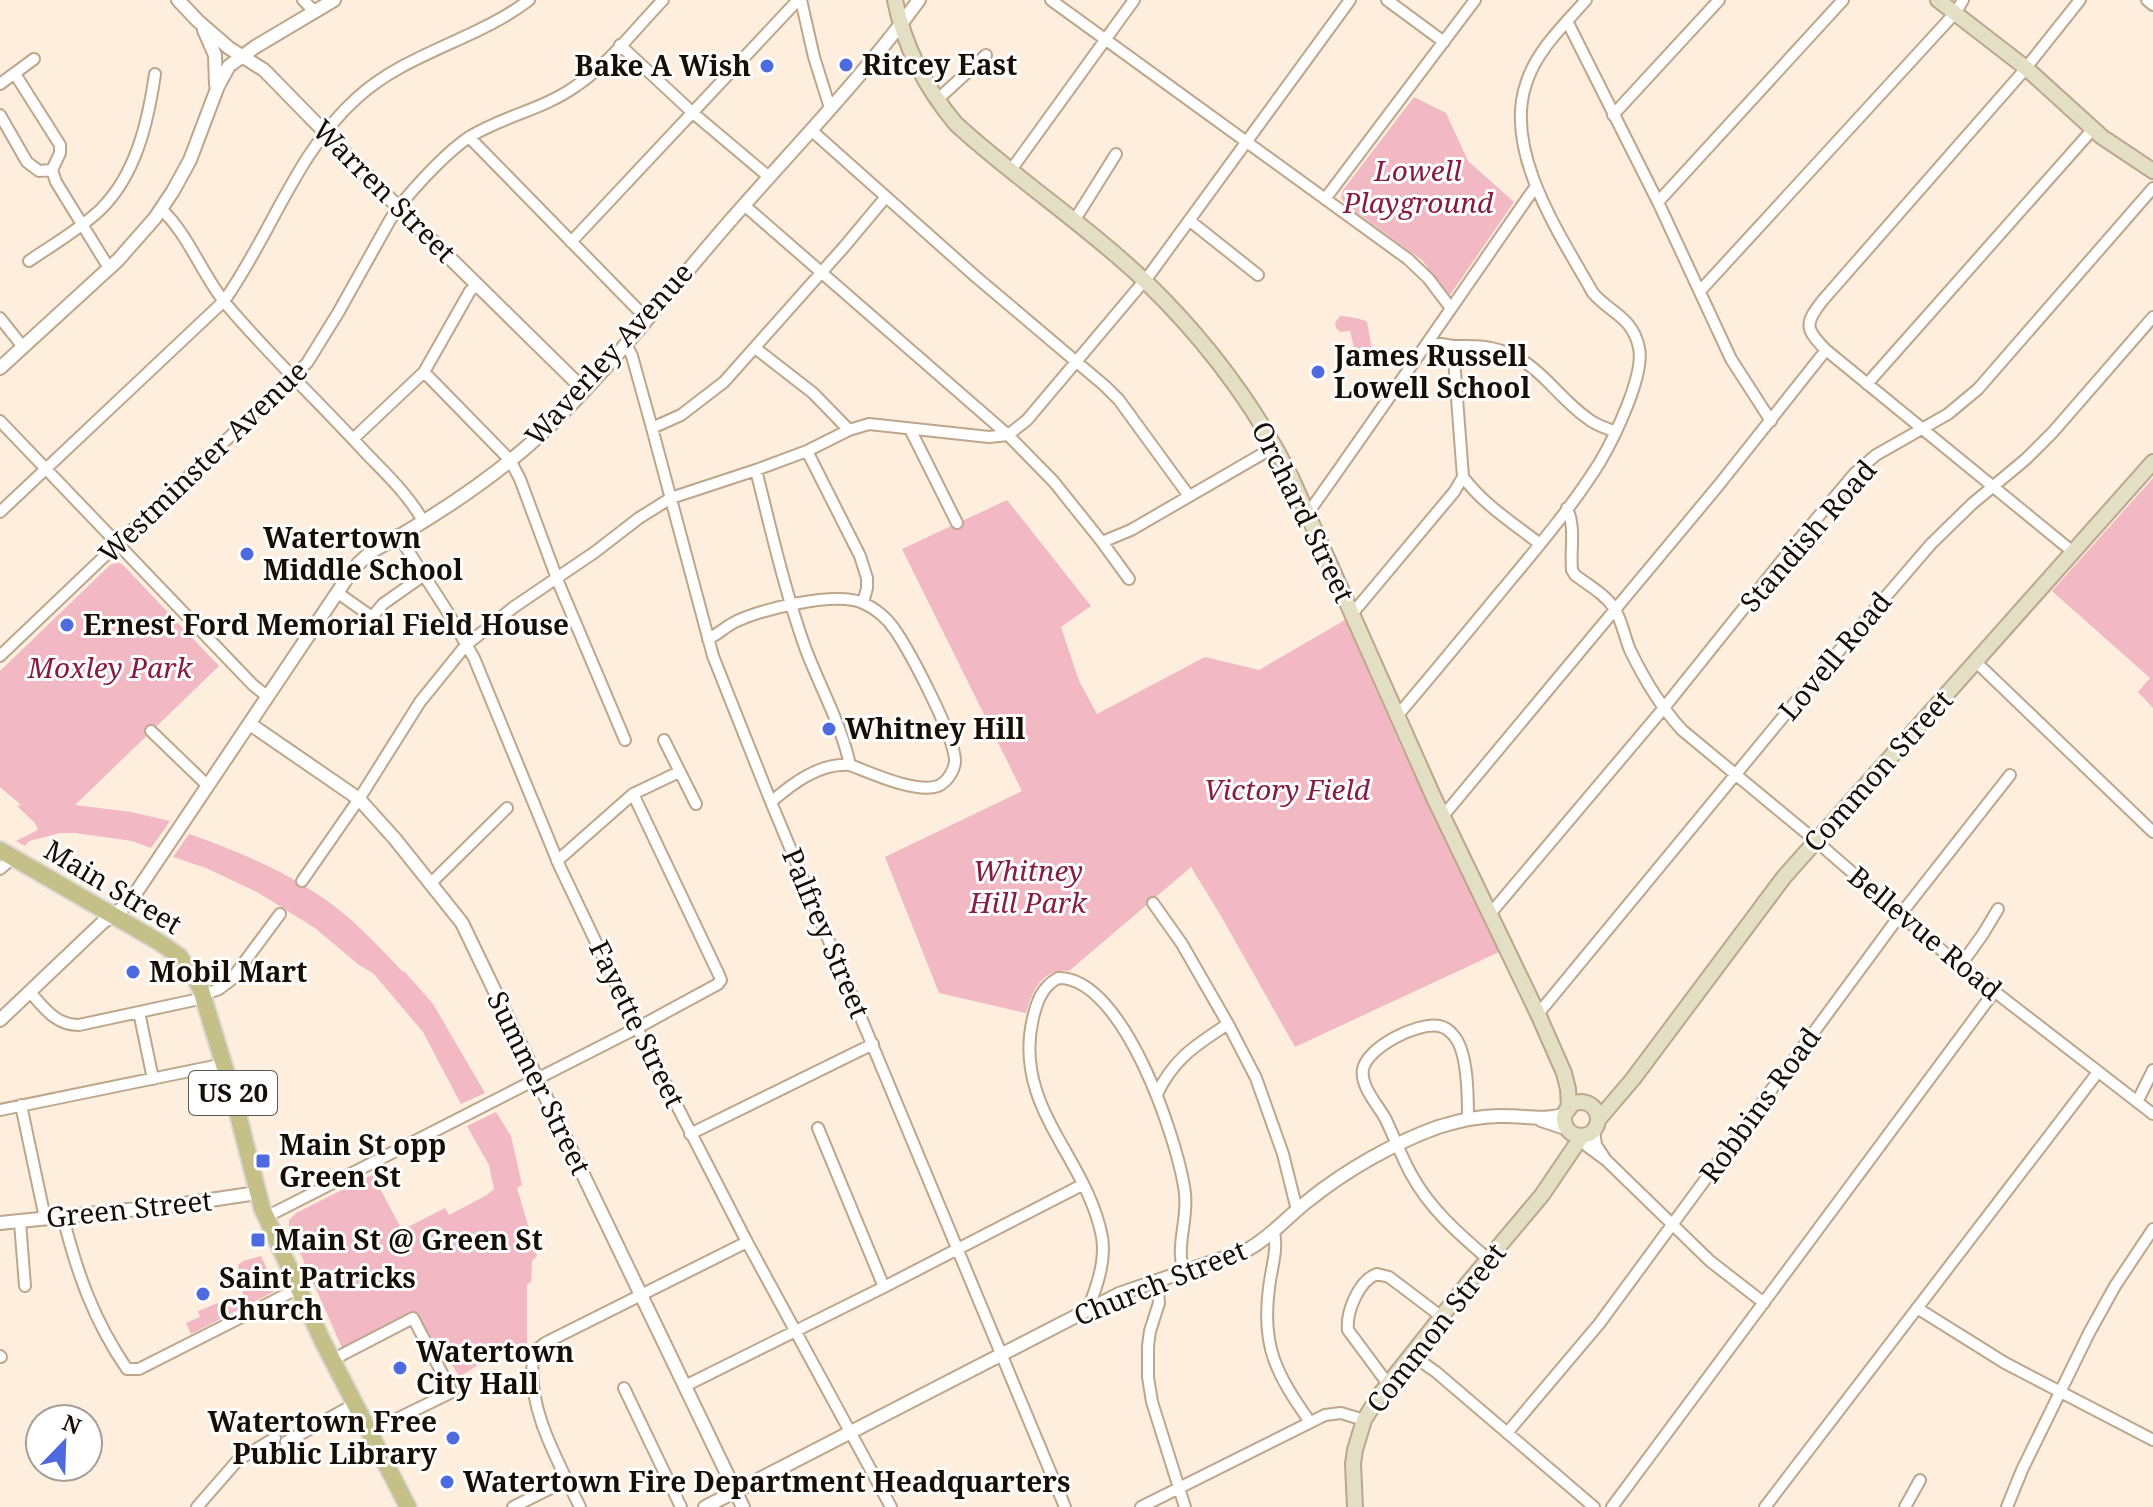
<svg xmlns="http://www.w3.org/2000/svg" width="2153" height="1507" viewBox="0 0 2153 1507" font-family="'Noto Serif',serif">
	<rect width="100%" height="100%" fill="#fdeedd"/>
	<path fill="#f2b8c3" d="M1414,97L1446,113L1468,161L1514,202L1450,295L1446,293L1423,261L1345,204L1341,198L1343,190Z
		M1340,316C1345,316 1364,319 1367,322L1373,355L1371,358L1363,359L1356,356L1350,331L1340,332L1336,328L1335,323Z
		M2153,478V708L2138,692L2150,678L2052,591Z
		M1007,500L1091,606L1061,627L1079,681L1097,714L1205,657L1259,670L1345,620L1403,751L1499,952L1295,1047L1221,916L1191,867L1069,971C1041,969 1033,990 1026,1013L939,993L885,857L1022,791L902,549Z
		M118,562L123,565L219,666L75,805L131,812L170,821L151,848L132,841L75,833H60L29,841L25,846L16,841L38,830L35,823L17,806L21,805L0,787V671L110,565Z
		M189,834C246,854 302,878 349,918C367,934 385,953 402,971L405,972L433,1004L485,1093L461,1104L423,1032L373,973L359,965L315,928L257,892L206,868L173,857Z
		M496,1112L511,1136L522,1185L517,1188L537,1256L532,1261L531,1282L527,1285V1344L507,1347L459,1377L442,1346L435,1349L414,1313L343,1350L289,1228V1220L296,1213L378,1172L381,1178L376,1181L402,1230L445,1208L449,1215L487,1195L494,1189L489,1165L467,1126Z
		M261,1256L277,1290L191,1334L186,1323L200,1317L198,1311L226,1300L230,1307L244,1300L238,1265L243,1261Z"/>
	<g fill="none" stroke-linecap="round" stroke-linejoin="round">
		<defs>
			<path id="minor" d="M303,0L314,11
				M801,0L814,57L830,108
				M1051,0L1408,259L1428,278L1450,307
				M1387,0L1444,42
				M2147,0L2153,5
				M1567,21L1658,202L1731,359L1771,421
				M620,45L693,113L769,177
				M15,74L60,145V153L52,170L56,182L109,268
				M0,84L34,59
				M937,100L986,55
				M0,115L27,162L39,171L52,170
				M1613,115L1719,0
				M811,130L975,276L1105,386L1119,400L1189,496
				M469,137L647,319
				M1011,170L1134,0
				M1325,199L1475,0
				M1658,202L1843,0
				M744,205L1008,435L1054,482L1102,542L1129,579
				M161,209C189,235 202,275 226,304C269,355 319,402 364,451C385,473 408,494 423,521
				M1074,221L1116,154
				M1190,221L1258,275
				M571,242L798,0
				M29,261C52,245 79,230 100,210C136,175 148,122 155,74
				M1700,291L1956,12L1963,0
				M0,318L23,347
				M626,344L632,356L652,428L713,656L771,802L1065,1507
				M1453,346C1465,346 1479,345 1491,348C1538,358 1552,393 1587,418C1595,425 1606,428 1616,432
				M755,348L813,393L849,430L869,424L989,437L1008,435L1027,420L1150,274L1350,0
				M424,372L510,460L520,479L559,584L625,740
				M1867,384L2093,129
				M0,421L253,685L268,697
				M652,428L681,415L724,382L844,247L885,198
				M910,429L957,523
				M353,439L424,372L470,291L477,285
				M807,451L860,556L867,578V588L863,603
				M756,470C771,530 785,592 806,650C821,689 841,724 850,765
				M1463,477C1484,505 1513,523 1540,544
				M1567,508C1576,528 1570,549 1572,570L1575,575C1588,585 1605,594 1614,608C1622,620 1624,636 1630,650C1644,679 1660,706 1682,730L1816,841L1946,954L2153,1114
				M0,512L224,301C271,235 296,152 358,97C408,52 477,40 529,0
				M1308,513C1385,405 1460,295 1536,186
				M398,535L447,611L474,658L560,867L637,1028L747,1242L891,1507
				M1102,542L1131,530L1276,446
				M2073,552L1826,350C1805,329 1804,324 1823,300L2021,74L2080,0
				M338,593L372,617L383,604L424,575
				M1352,614L1454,492L1463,477L1453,346L1429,342
				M708,639C717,635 724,628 733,623C759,609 836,591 863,603C875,608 888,619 895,630C910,652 956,738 955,762C954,771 947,782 938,786C917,794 871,773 850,765C819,763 793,783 771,802
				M0,656L307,363L338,313L390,220C405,196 447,151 471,136C504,116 544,109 576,86C609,64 635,29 663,0
				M1976,662L2153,832
				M1397,716C1433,674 1468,631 1503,589C1537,548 1572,507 1600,462C1614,438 1645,375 1639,348C1633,317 1610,313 1593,293C1561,236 1503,152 1526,84C1536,51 1564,25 1586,0
				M151,731L208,786
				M664,740L696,804
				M1443,816L1718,486L1826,350
				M557,861L633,794L679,772
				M0,869L13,858
				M302,881L359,799L420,702L466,645L514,607L595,552L639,518L671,498L756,470L807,451L849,430
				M430,884L507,808
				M1153,903L1182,944L1228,1024L1256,1078L1283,1154L1297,1210
				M1490,914L1663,709L1796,543L1855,473L1876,455L1948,414L1978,389L2153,188
				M1960,966L1983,934L1998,909
				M30,992C45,1009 56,1025 79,1025L204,998
				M203,995L219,989L231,980L280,914
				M139,1012L153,1079
				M1538,1014L1802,694L1931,544L1972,504L2026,459L2053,432L2153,317
				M1157,1094C1174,1058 1196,1045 1228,1024
				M2137,1102L2153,1070
				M21,1105L45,1218
				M0,1110L224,1064
				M1468,1119C1468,1097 1468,1052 1454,1036C1450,1031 1445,1027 1439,1026C1417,1022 1368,1047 1363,1069C1360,1086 1377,1104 1385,1118C1394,1136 1401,1156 1411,1174C1430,1209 1458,1233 1488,1259
				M818,1128L884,1287
				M690,1134L873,1044
				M1583,1136L1587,1146L1606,1160L1596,1145L1594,1130
				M1606,1160L1710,1261L1764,1303
				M63,1217C77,1273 94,1321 127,1369H139L297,1289
				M266,1217L637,1028L718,984L721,980L719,975L633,794
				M20,1222L25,1286
				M1274,1232C1278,1251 1271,1269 1269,1288C1261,1347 1277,1375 1310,1422
				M1157,1280L1159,1303L1150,1331L1148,1346V1377L1152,1402L1185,1507
				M1917,1308L2005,1363L2153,1440
				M1088,1309C1097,1286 1106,1261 1102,1237C1087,1157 1012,1107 1033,1018C1037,1001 1042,987 1058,978C1123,976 1178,1140 1185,1193C1187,1215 1182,1227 1181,1247C1180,1255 1182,1264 1183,1272
				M1412,1355L1436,1372L1594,1507
				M0,1356L1,1357
				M332,1360L413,1318L452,1392L370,1432
				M1388,1384L1348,1330C1346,1312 1359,1280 1377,1274L1389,1277L1442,1317
				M685,1386L884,1287L1082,1185
				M624,1388L681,1507
				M1507,1433L1599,1324L1900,915L2010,775
				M286,1442L355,1404
				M197,1507L238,1460L275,1438
				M513,1507L567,1480
				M580,1507C558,1461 524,1404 534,1352L545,1343L747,1242
				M1141,1507L1325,1415L1341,1413L1364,1420
				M1612,1507L1994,992
				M1765,1507L2098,1072
				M1905,1507L1920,1480
				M2007,1507L2022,1470L2089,1333L2115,1286L2153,1229"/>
			<path id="tertiary" d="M178,0L198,21L229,48L264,70L398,207L584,390
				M204,30L215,55L216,85
				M0,368L118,260L155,218L173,191L190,160L218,86L229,66L255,47L334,0
				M250,724L359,799L395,839L462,923L743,1507
				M0,1020L102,923L129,903L345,581L358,564L371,552C431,519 490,481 540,435C610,370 667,293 730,221C793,149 862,78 919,0
				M1541,1120L1568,1129
				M0,1223L177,1205L257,1193
				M705,1507L1119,1294L1247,1250C1271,1237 1288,1216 1309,1200C1346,1170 1394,1143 1438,1127C1460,1120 1482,1115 1505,1116C1525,1116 1547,1121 1566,1114"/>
			<path id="secondary" d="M895,0C904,46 925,87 956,124C1016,179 1085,224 1145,281C1204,338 1254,404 1291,477L1434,798L1538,1014L1564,1073L1568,1089L1569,1109
				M1938,0L2026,68L2102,137L2153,171
				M1564 1119a17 17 0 1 1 34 0a17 17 0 1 1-34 0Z
				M1598,1120L1633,1079L1784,877L2153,462
				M1355,1507L1353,1464L1355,1450L1364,1420L1381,1393L1468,1283L1542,1195L1582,1136"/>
			<path id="primary" d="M0,850L159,942L179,956L195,978L201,990L232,1091L262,1208L322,1340L408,1507"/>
		</defs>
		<use href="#minor" stroke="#bda68b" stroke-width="14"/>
		<use href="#tertiary" stroke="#bda68b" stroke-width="16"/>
		<use href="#secondary" stroke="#bda68b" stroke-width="18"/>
		<use href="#primary" stroke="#dad9d7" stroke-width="20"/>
		<use href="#minor" stroke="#fff" stroke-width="10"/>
		<use href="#tertiary" stroke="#fff" stroke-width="12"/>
		<use href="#secondary" stroke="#e2dfc4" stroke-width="14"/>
		<use href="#primary" stroke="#c5bf88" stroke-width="16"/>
	</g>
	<g fill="#4d6bdf" stroke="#fff" stroke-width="3">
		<circle cx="846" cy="65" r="8"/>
		<circle cx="767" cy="66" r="8"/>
		<circle cx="1318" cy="372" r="8"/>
		<circle cx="247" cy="554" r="8"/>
		<circle cx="67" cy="625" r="8"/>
		<circle cx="829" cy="729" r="8"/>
		<circle cx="133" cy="972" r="8"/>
		<rect x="255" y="1153" width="16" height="16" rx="4"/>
		<rect x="250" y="1232" width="16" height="16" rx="4"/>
		<circle cx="203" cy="1294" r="8"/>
		<circle cx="400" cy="1368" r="8"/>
		<circle cx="453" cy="1438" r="8"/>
		<circle cx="447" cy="1482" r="8"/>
	</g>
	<g text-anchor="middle" stroke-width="6" stroke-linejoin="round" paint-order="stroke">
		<rect fill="#fff" stroke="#5d5751" stroke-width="2" x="189" y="1071" width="88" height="44" rx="6"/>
		<g font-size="26" font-weight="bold" fill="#170f06">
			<text x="233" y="1102">US 20</text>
		</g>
		<g font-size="28" font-weight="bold" fill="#170f06" stroke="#fff" text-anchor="start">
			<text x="862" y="75">Ritcey East</text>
			<text x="751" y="76" text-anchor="end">Bake A Wish</text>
			<text x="1334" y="366">James Russell<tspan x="1334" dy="32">Lowell School</tspan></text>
			<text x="263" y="548">Watertown<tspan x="263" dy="32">Middle School</tspan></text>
			<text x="83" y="635">Ernest Ford Memorial Field House</text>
			<text x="845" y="739">Whitney Hill</text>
			<text x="149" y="982">Mobil Mart</text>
			<text x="279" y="1155">Main St opp<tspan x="279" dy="32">Green St</tspan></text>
			<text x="274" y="1250">Main St @ Green St</text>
			<text x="219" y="1288">Saint Patricks<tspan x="219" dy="32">Church</tspan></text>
			<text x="416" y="1362">Watertown<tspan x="416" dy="32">City Hall</tspan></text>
			<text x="437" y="1432" text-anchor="end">Watertown Free<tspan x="437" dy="32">Public Library</tspan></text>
			<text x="463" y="1492">Watertown Fire Department Headquarters</text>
		</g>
		<g font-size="28" font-style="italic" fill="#871b40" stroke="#fff">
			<text x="1418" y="181">Lowell<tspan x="1418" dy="32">Playground</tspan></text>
			<text x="110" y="678">Moxley Park</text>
			<text x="1287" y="800">Victory Field</text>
			<text x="1028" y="881">Whitney<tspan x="1028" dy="32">Hill Park</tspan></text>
		</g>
		<g font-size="28" fill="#170f06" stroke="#fff">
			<text transform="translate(384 191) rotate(45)" y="10">Warren Street</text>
			<text transform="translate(609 354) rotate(-48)" y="10">Waverley Avenue</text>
			<text transform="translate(203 462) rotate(-44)" y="10">Westminster Avenue</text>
			<text transform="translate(1303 512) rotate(64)" y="10">Orchard Street</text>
			<text transform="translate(1808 536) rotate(-49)" y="10">Standish Road</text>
			<text transform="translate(1835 656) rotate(-50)" y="10">Lovell Road</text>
			<text transform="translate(1878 771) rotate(-48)" y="10">Common Street</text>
			<text transform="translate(113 887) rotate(31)" y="10">Main Street</text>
			<text transform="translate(826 933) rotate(67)" y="10">Palfrey Street</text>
			<text transform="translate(1925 933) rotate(40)" y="10">Bellevue Road</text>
			<text transform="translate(637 1024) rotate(64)" y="10">Fayette Street</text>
			<text transform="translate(539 1083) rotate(64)" y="10">Summer Street</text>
			<text transform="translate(1760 1105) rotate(-54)" y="10">Robbins Road</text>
			<text transform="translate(129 1209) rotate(-6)" y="10">Green Street</text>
			<text transform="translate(1160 1283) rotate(-22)" y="10">Church Street</text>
			<text transform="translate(1436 1328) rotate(-52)" y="10">Common Street</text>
		</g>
	</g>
	<g transform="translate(64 1443) rotate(23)"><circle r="38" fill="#ffffff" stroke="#a29f9b" stroke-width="2"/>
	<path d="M0-6L14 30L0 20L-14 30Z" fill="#4d6bdf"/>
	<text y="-12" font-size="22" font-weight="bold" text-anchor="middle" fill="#170f06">N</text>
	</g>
</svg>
